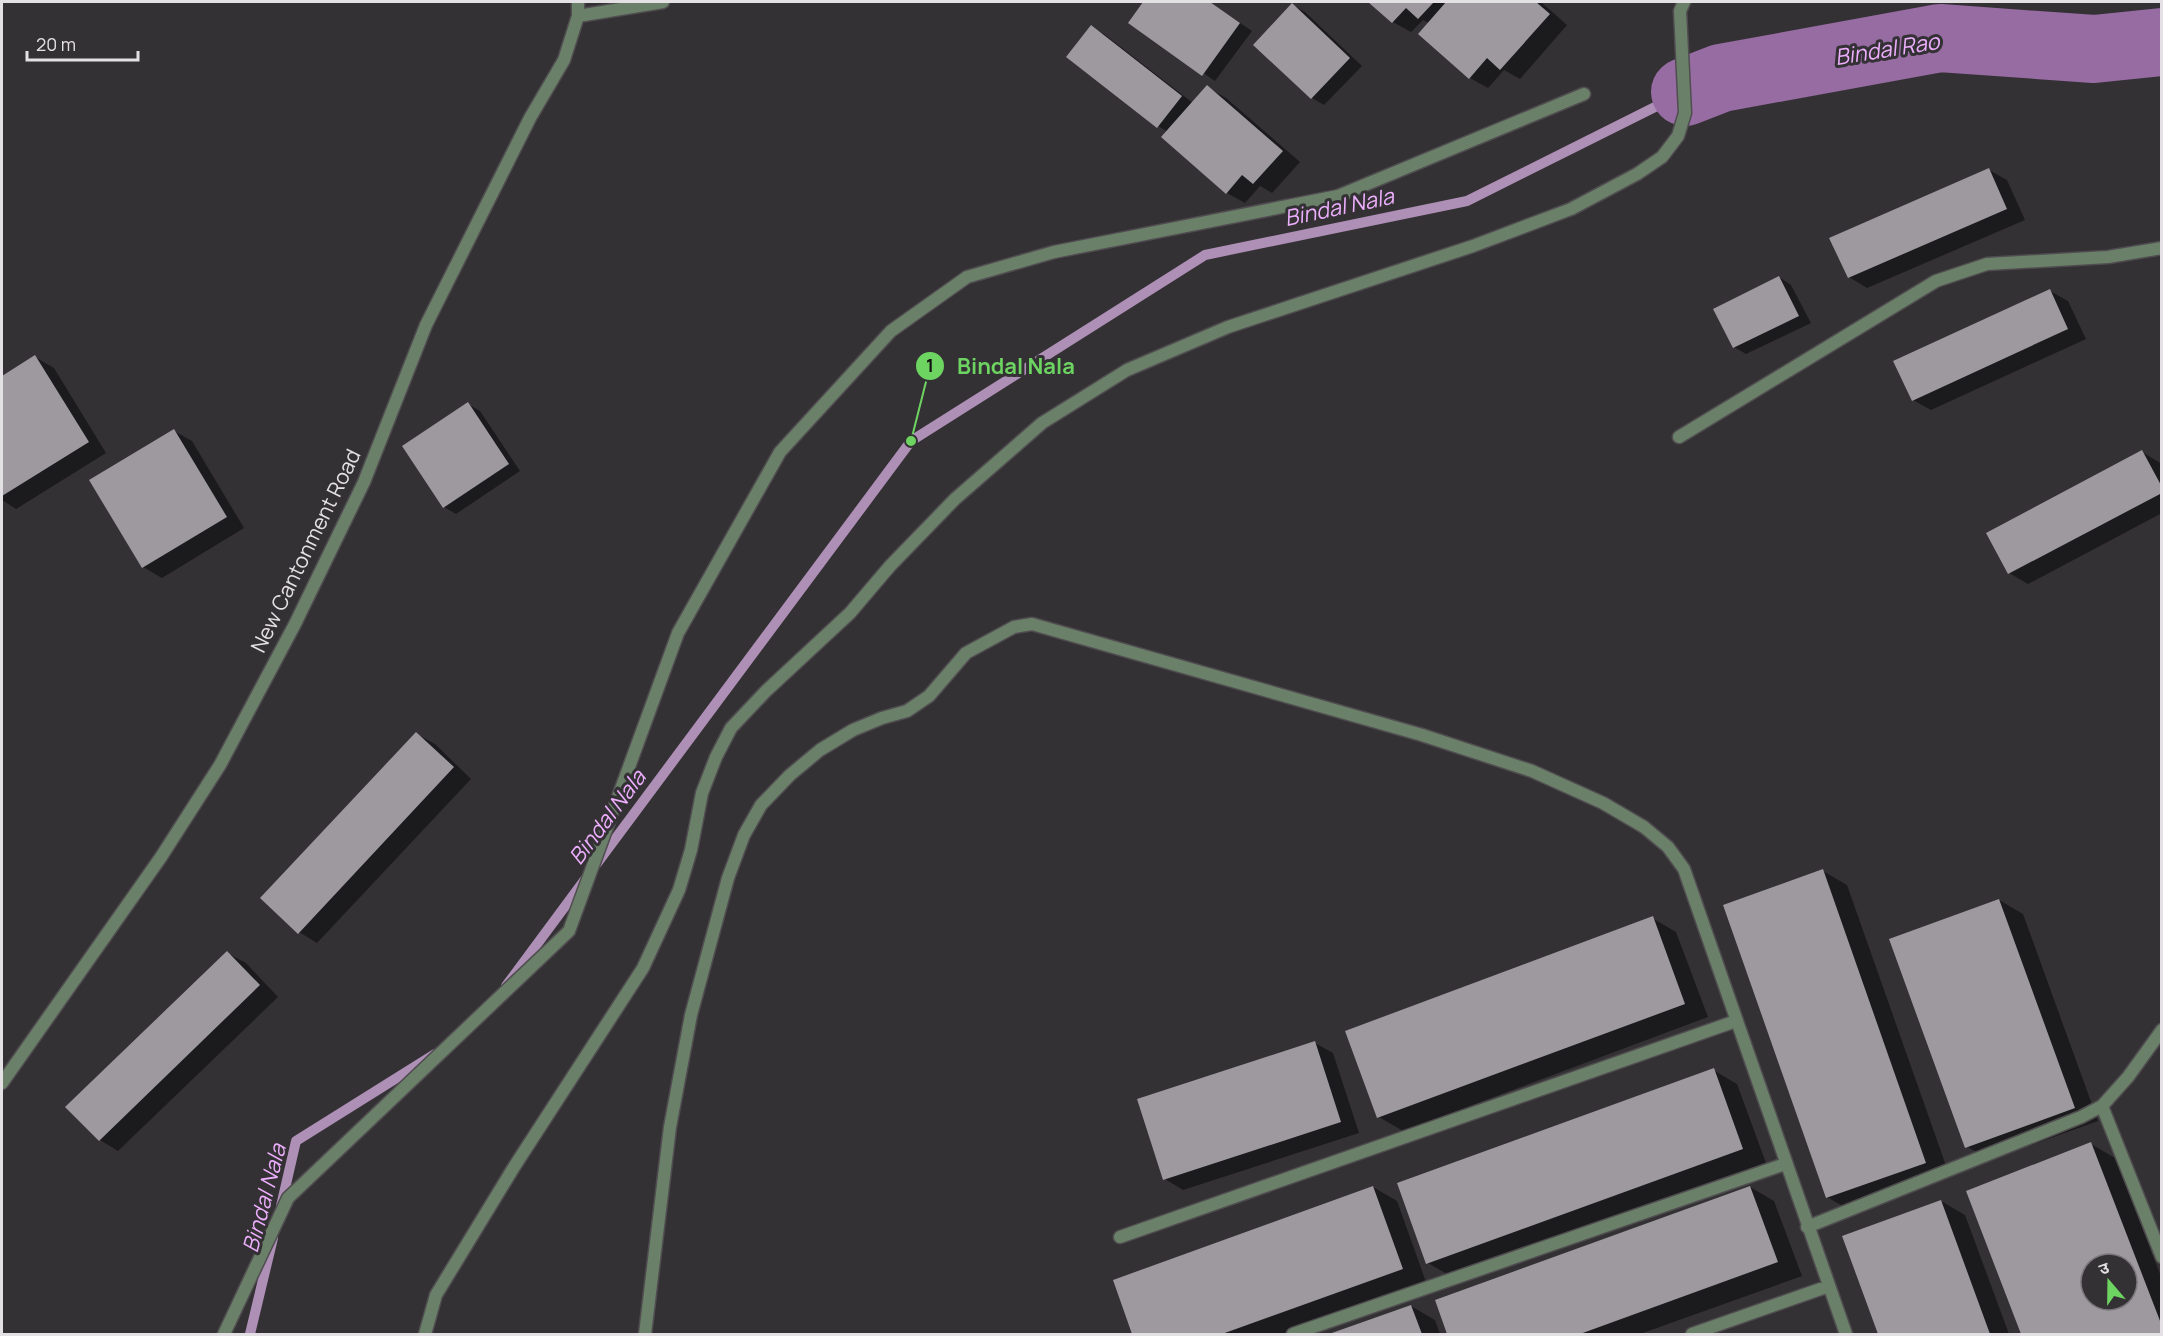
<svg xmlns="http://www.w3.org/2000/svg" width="2163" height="1336" viewBox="0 0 2163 1336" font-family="Manrope,'Noto Sans Devanagari',sans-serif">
	<rect width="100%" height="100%" fill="#343135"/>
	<path fill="#0007" fill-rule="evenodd" d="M1145,2H1209L1252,31L1215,81L1130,22Z
		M1370,2H1541L1567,25L1520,79L1504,70L1488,88L1470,78L1429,23L1423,20L1411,32L1393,22Z
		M1293,5L1305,12L1362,66L1324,105L1312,98Z
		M1091,27L1104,34L1193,103L1207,87L1226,98L1300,162L1272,193L1260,186L1245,203L1227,193L1168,132L1158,126Z
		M1989,170L2007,180L2025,220L1867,288L1849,277Z
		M1779,277L1791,285L1811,323L1746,354L1734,347Z
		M2050,291L2068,301L2086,339L1931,410L1913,400Z
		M35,357L54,368L106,453L16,509L2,500V378Z
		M468,404L480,411L520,471L456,514L444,507Z
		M174,431L192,441L244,528L162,578L143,567L91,481Z
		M2142,452L2162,464V513L2028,584L2009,573Z
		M416,734L435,744L471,779L317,943L299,932Z
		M1823,871L1847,885L1950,1177L1851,1211L1827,1197Z
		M1999,900L2023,914L2098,1121L1990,1160L1966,1146Z
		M1652,918L1676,932L1708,1017L1403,1131L1379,1117Z
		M227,953L246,963L278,997L118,1151L100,1140L68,1107Z
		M1315,1043L1333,1053L1359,1133L1183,1190L1165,1179Z
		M1713,1070L1737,1084L1766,1163L1452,1277L1428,1263Z
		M2091,1144L2115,1158L2162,1279V1334H2022L1967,1192ZM2091,1264H2127V1300H2091Z
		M1373,1187L1397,1201L1426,1282L1283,1334H1134L1115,1281Z
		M1750,1187L1774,1201L1802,1276L1640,1334H1449L1437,1301Z
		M1941,1201L1965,1215L2009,1334H1879L1844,1237Z
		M1411,1306L1435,1320L1440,1334H1333Z"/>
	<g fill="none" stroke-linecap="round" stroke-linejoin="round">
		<path stroke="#ae8fb6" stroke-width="10" d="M595,866L911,441L1205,255L1467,201L1685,92
			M506,986L586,878
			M281,1206L296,1141L435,1054
			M250,1334L273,1238"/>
		<path stroke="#976ca3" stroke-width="68" d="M1685,92L1721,78L1940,38L2094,49L2162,42"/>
	</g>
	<path fill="#9d999f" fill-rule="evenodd" d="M1143,2H1210L1240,23L1202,76L1128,23Z
		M1368,2H1434L1418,19L1406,8L1392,23Z
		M1446,2H1536L1550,14L1500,70L1487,58L1469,79L1418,34Z
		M1292,3L1350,58L1311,99L1253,45Z
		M1091,25L1182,96L1157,128L1066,57Z
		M1207,85L1283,151L1253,184L1242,175L1226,194L1161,137Z
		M1989,168L2007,209L1848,278L1829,238Z
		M1779,276L1799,316L1733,348L1713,309Z
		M2050,289L2068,329L1912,401L1893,361Z
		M35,355L89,442L2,496V376Z
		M468,402L509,464L443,508L402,446Z
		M174,429L227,517L142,568L89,480Z
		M2142,450L2162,487V493L2008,574L1986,533Z
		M416,732L454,767L298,934L260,898Z
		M1823,869L1926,1163L1826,1198L1723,905Z
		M1999,899L2075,1108L1965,1148L1889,939Z
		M1653,916L1685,1004L1377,1118L1345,1031Z
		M227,951L260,985L99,1141L65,1107Z
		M1315,1041L1341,1122L1163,1180L1137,1099Z
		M1714,1068L1743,1149L1426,1264L1397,1183Z
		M2091,1142L2162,1326V1334H2021L1966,1191ZM2091,1264H2127V1300H2091Z
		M1373,1186L1403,1269L1222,1334H1132L1113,1280Z
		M1750,1186L1778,1262L1580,1334H1447L1435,1300Z
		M1941,1200L1990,1334H1878L1842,1236Z
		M1411,1305L1422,1334H1329Z"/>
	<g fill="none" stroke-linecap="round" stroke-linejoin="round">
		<defs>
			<path id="lane" d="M1679,437L1936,281L1987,264L2108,257L2162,248
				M2102,1106L2162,1257
				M1807,1227L2081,1117L2102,1106L2128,1077L2162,1030
				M1120,1237L1736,1021
				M645,1334L670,1127L691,1015L728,878L744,835L761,805L790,775L820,750L853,730L882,718L907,711L929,696L966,653L1014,627L1032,624L1422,735L1532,771L1603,803L1644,827L1668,847L1684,869L1846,1334
				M1293,1334L1785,1164
				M1692,1334L1829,1286"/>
			<path id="street" d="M578,16L663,2
				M2,1083L161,857L220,765L295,624L364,482L426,325L530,118L564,60L578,16V2
				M224,1334L288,1198L569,931L678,633L780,452L891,331L967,277L1054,252L1338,196L1584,94
				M425,1334L436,1295L514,1167L643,968L679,890L691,850L702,793L716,757L731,728L766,691L850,613L890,566L955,499L1042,423L1127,370L1228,327L1473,246L1571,209L1637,174L1662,157L1678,136L1685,113L1680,11L1684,2"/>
		</defs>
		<use href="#lane" stroke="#504d51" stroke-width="15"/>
		<use href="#street" stroke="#504d51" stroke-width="15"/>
		<use href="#lane" stroke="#6b8068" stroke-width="12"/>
		<use href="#street" stroke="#6b8068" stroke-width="12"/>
	</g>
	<g text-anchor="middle" stroke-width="6" stroke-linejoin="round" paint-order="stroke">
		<g font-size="21" fill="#e4e1e4" stroke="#343135">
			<text transform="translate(306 551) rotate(-64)" y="7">New Cantonment Road</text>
		</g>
		<g font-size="22" font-style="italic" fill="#edaffd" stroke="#343135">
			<text transform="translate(1887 49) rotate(-9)" y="8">Bindal Rao</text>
			<text transform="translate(1339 207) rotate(-12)" y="8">Bindal Nala</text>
			<text transform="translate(607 817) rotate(-53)" y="8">Bindal Nala</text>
			<text transform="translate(264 1198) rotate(-75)" y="8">Bindal Nala</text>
		</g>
	</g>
	<path fill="none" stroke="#6dd361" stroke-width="2" d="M911 441L930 366"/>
	<g fill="#6dd361" stroke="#343135" stroke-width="2">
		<circle cx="911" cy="441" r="6"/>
		<circle cx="930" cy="366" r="15"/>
	</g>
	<g font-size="18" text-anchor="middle" font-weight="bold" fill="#111">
		<text x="930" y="372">1</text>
	</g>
	<g font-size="22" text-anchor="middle" font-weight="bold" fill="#6dd361" stroke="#343135" stroke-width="6" stroke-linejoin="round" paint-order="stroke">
		<text x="1016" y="374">Bindal Nala</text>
	</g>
	<rect width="2163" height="1336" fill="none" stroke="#e4e1e4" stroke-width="6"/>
	<g transform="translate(2109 1282) rotate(340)"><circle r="28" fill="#343135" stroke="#7a777b" stroke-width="1.5"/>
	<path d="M0-4.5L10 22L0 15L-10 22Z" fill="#6dd361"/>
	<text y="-9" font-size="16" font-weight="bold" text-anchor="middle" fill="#e4e1e4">उ</text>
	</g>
	<path d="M27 51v9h111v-9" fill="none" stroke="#e4e1e4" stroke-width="3"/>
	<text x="36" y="51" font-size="18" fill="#e4e1e4" stroke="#343135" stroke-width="4.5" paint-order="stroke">20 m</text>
</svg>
